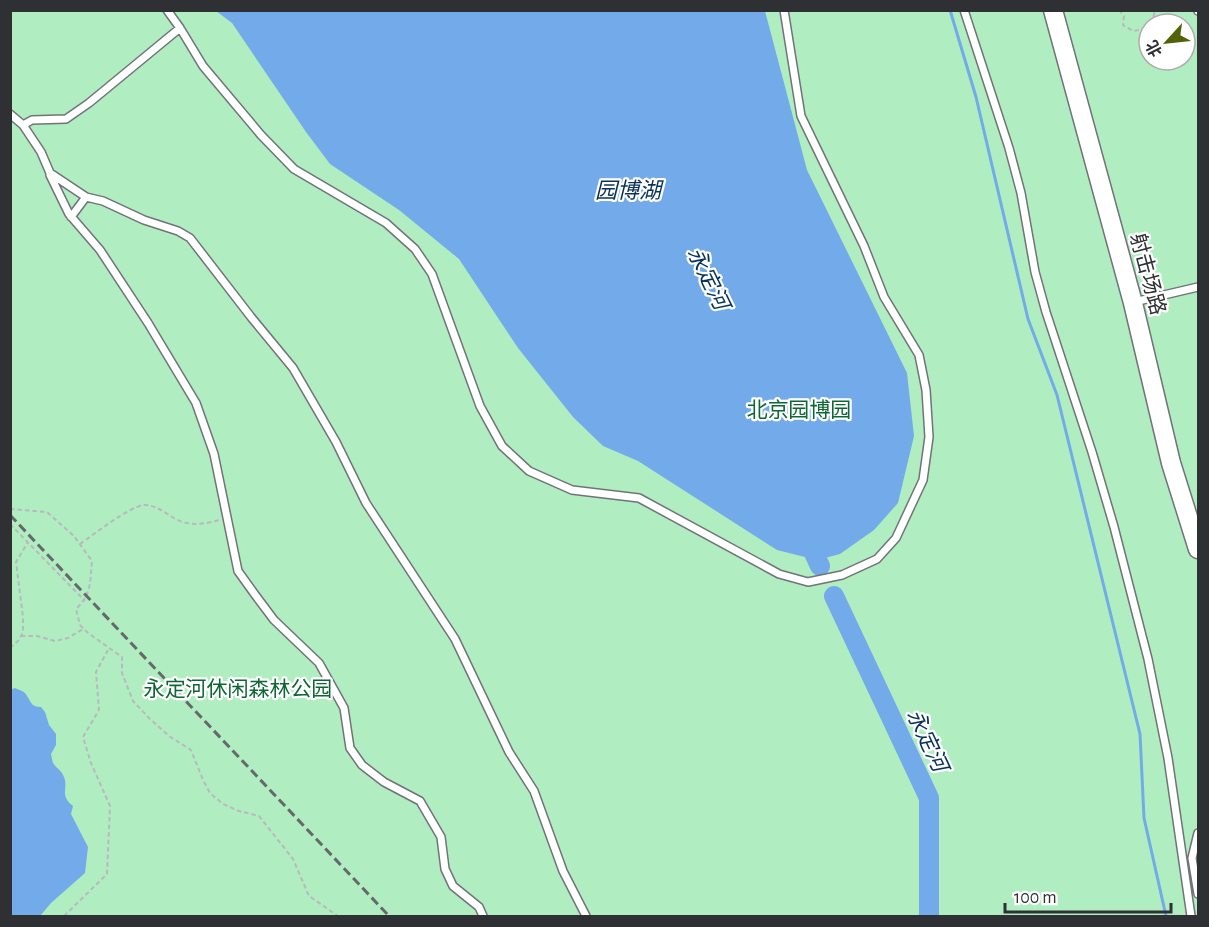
<svg xmlns="http://www.w3.org/2000/svg" width="1209" height="927" viewBox="0 0 1209 927" font-family="'Alegreya Sans','Noto Sans SC',sans-serif">
	<rect width="100%" height="100%" fill="#f5f7fe"/>
	<path fill="#b0edc0" fill-rule="evenodd" d="M10,11H1198V916H11ZM1149,24H1185V60H1149Z"/>
	<path fill="#73abea" d="M216,11H765L807,170L907,373L914,436L898,503L874,530L840,554L817,560L777,550L638,461L603,446L573,417L518,348L459,259L399,210L330,164L306,132L232,23Z
		M15,688C19,690 25,691 27,696C32,703 31,707 41,707L45,712L49,725L56,734V745L51,754C51,754 53,763 53,763C56,768 61,770 63,775C70,788 58,794 73,806L71,814L88,847L85,873L51,903L40,916H11L10,690Z"/>
	<g fill="none" stroke-linecap="round" stroke-linejoin="round">
		<path stroke="#73abea" stroke-width="3" d="M950,10L976,97L1028,319L1057,395L1140,734L1144,818L1166,916"/>
		<path stroke="#73abea" stroke-width="20" d="M806,536L820,566
			M834,596L929,798V916"/>
		<defs>
			<path id="lane" d="M167,10L180,28L203,66L261,135L294,169L386,223L415,249L432,274L480,406L502,446L529,471L572,490L639,498L779,574L808,582L842,575L877,559L896,538L923,480L929,437L926,390L919,355L884,297L864,246L801,116L784,10
				M964,10L1009,148L1021,193L1035,272L1046,312L1092,452L1114,527L1148,659L1168,758L1191,916
				M1198,10V11
				M10,114L23,125L41,152L50,173L86,197L103,201L144,220L178,231L190,238L251,317L293,368L336,442L366,503L455,639L509,752L534,791L563,871L586,916
				M23,125L32,120L66,119L89,103L180,28
				M50,175L69,214L100,250L148,323L196,403L214,454L238,571L256,596L274,620L319,663L344,708L350,748L362,765L384,782L420,801L441,837L445,869L453,886L479,907L483,916
				M71,217L86,197
				M1134,302L1198,287
				M1198,833L1192,858L1198,894"/>
			<path id="secondary" d="M1053,10L1133,303L1171,463L1198,549"/>
		</defs>
		<use href="#lane" stroke="#717379" stroke-width="10"/>
		<use href="#secondary" stroke="#717379" stroke-width="21"/>
		<path stroke="#b8b9bf" stroke-width="2" stroke-dasharray="4.5 3" stroke-linecap="butt" d="M1119,10L1124,16L1123,25L1133,31L1149,28
			M1152,24L1155,10
			M10,509L47,512L74,536L92,561C90,581 92,594 76,609L80,625L88,633L122,657V673L133,701L150,719L169,736L191,750L203,780L210,793L223,804L239,811L259,816L293,859L309,896L338,916
			M10,524L85,601
			M80,544C93,535 130,506 144,505C160,505 169,518 183,522C195,526 208,523 220,520
			M21,636H37L55,641L68,638L83,629
			M10,648L19,640L23,632V617L16,562L28,542
			M64,916L107,874L110,806L91,763L83,737L99,710L96,672L109,648"/>
		<use href="#lane" stroke="#fff" stroke-width="7"/>
		<use href="#secondary" stroke="#fff" stroke-width="18"/>
		<path stroke="#66686c" stroke-width="3" stroke-dasharray="9 4.5" stroke-linecap="butt" d="M10,515L389,916"/>
	</g>
	<g text-anchor="middle" stroke-width="4.5" stroke-linejoin="round" paint-order="stroke">
		<g font-size="21" fill="#2f3033" stroke="#fff">
			<text transform="translate(1148 274) rotate(75)" y="7">射击场路</text>
		</g>
		<g font-size="21" fill="#0e6635" stroke="#fff">
			<text x="799" y="417">北京园博园</text>
			<text x="238" y="696">永定河休闲森林公园</text>
		</g>
		<g font-size="22" font-style="italic" fill="#08325a" stroke="#fff">
			<text x="628" y="198">园博湖</text>
			<text transform="translate(709 278) rotate(64)" y="8">永定河</text>
			<text transform="translate(928 740) rotate(65)" y="8">永定河</text>
		</g>
	</g>
	<rect width="1209" height="927" fill="none" stroke="#2f3033" stroke-width="24"/>
	<g transform="translate(1167 42) rotate(243)"><circle r="28" fill="#ffffff" stroke="#acacad" stroke-width="1.5"/>
	<path d="M0-4.5L10 22L0 15L-10 22Z" fill="#516208"/>
	<text y="-9" font-size="16" font-weight="bold" text-anchor="middle" fill="#2f3033">北</text>
	</g>
	<path d="M1005 903v9h166v-9" fill="none" stroke="#2f3033" stroke-width="3"/>
	<text x="1014" y="903" font-size="18" fill="#2f3033" stroke="#ffffff" stroke-width="4.5" paint-order="stroke">100 m</text>
</svg>
